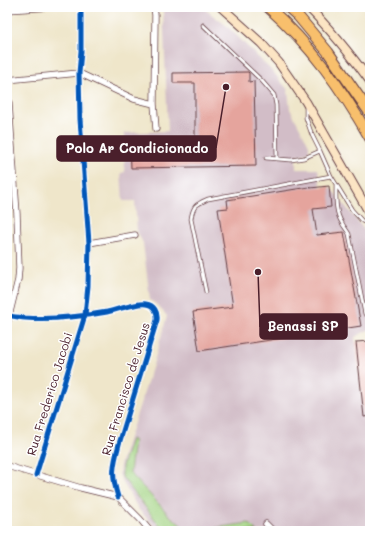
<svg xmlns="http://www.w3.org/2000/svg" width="377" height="538" viewBox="0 0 377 538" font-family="Mali,sans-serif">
	<rect width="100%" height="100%" fill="#fff"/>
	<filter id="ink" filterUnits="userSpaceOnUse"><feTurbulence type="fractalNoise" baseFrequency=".025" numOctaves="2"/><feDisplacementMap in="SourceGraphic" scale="8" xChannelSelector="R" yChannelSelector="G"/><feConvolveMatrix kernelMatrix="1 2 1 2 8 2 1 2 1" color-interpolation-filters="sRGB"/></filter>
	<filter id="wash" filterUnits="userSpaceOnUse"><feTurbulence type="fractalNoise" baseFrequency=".012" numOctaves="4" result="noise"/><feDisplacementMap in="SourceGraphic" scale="16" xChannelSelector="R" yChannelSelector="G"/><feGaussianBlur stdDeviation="0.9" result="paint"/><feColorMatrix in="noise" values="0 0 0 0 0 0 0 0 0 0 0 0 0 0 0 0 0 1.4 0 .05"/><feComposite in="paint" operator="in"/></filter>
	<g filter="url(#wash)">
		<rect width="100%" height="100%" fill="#efe6ca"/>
		<path fill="#d2bdc7" d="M163,7H202L227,26L274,73L288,90L290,109L309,145V151L305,154L296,156V169H318L321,187L329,186L370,237V329L355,337L365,431L370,430V531H159L139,510L122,481L119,474L120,465L153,365L167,316L156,304L150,300L143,243L137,231L135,201H123L121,173L125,172L124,133L168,131Z"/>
		<path fill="#a2d382" stroke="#767956" d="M131,439L134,441L130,473L170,516L188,531H164L122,477V466Z
			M249,523L257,531H192Z"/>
		<g id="blocks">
			<path fill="#e5a49d" d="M248,72L249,73V82L254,81L256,166L131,168L130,140L195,138V83H173V73Z
				M329,186L331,207L313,209L317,235L344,232L361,326L199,351L193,312L233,307L218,209L228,208L227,200L309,187L310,188Z
				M370,341V416L364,417L356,342Z"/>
		</g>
	</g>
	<g filter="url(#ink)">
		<use href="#blocks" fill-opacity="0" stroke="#633d43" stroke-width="1"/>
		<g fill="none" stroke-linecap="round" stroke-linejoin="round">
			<defs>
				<path id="lane" d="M203,25L262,81L274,95L276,105L277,159
					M306,108V118L312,135L320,151L331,176L352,210L362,221L370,225
					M266,158L291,160L304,158L320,151
					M336,185C336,198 335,212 342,223C344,227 347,230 349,234L365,314
					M206,292L191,219C193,205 197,204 208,199L331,176"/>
				<path id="street" d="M154,7L155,15L154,104L156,129
					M7,10L53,7
					M7,80L79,73L134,99L154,104
					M7,88L9,104L17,214L19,268L18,280L7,324
					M89,243L135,235
					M7,315C13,317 19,317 25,318C54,320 79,317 107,312C116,310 139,302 146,304C154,305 158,312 157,320L119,444C113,466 111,475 118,497
					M7,466L81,488L118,497L140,519L150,531
					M36,475L85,315L88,286L89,243L80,119L79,73L81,51V7
					M266,524L273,531"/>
				<path id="secondary" d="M221,7L261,43L279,63L306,102L370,214
					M308,7C331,30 351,55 370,81"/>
				<path id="highway" d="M268,7C311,45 342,89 370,138
					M288,7L298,16L328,52L370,113"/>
			</defs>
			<use href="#lane" stroke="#633d43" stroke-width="4.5"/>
			<use href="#street" stroke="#633d43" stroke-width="7"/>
			<use href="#secondary" stroke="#633d43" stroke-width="10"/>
			<use href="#highway" stroke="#633d43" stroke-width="12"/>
			<use href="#lane" stroke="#fff" stroke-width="3"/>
			<use href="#street" stroke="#fff" stroke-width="5.5"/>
			<use href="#secondary" stroke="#fce5c4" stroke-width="8"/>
			<use href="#highway" stroke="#f8bf6c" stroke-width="10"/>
			<defs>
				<path id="cycleway" d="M7,315C13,317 19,317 25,318C54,320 79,317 107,312C116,310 139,302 146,304C154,305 158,312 157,320L119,444C113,466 111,475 118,497
					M36,475L85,315L88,286L89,243L80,119L79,73L81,51V7"/>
			</defs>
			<use href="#cycleway" stroke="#fff" stroke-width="8"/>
			<use href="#cycleway" stroke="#0057b8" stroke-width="5"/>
		</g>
	</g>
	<g text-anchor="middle" stroke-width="3" stroke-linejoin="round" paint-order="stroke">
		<g font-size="12" fill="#4a1f2b" stroke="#fff">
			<text transform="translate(126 389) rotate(-73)" y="4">Rua Francisco de Jesus</text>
			<text transform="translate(50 394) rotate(-73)" y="4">Rua Frederico Jacobi</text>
		</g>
	</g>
	<path fill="none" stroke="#4a1f2b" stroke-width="1.5" d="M226 87L216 148M258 272L260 327"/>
	<g fill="#4a1f2b" stroke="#fff" stroke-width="1.5">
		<circle cx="226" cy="87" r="4"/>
		<circle cx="258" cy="272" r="4"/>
	</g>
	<g fill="#4a1f2b" stroke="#4a1f2b" stroke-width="1.5">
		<rect x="57" y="136" width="159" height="25" rx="4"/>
		<rect x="260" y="314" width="87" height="25" rx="4"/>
	</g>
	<g font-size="13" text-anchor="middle" font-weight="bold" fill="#fff">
		<text x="137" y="153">Polo Ar Condicionado</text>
		<text x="303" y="331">Benassi SP</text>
	</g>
	<rect width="377" height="538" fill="none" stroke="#fff" stroke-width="24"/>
</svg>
